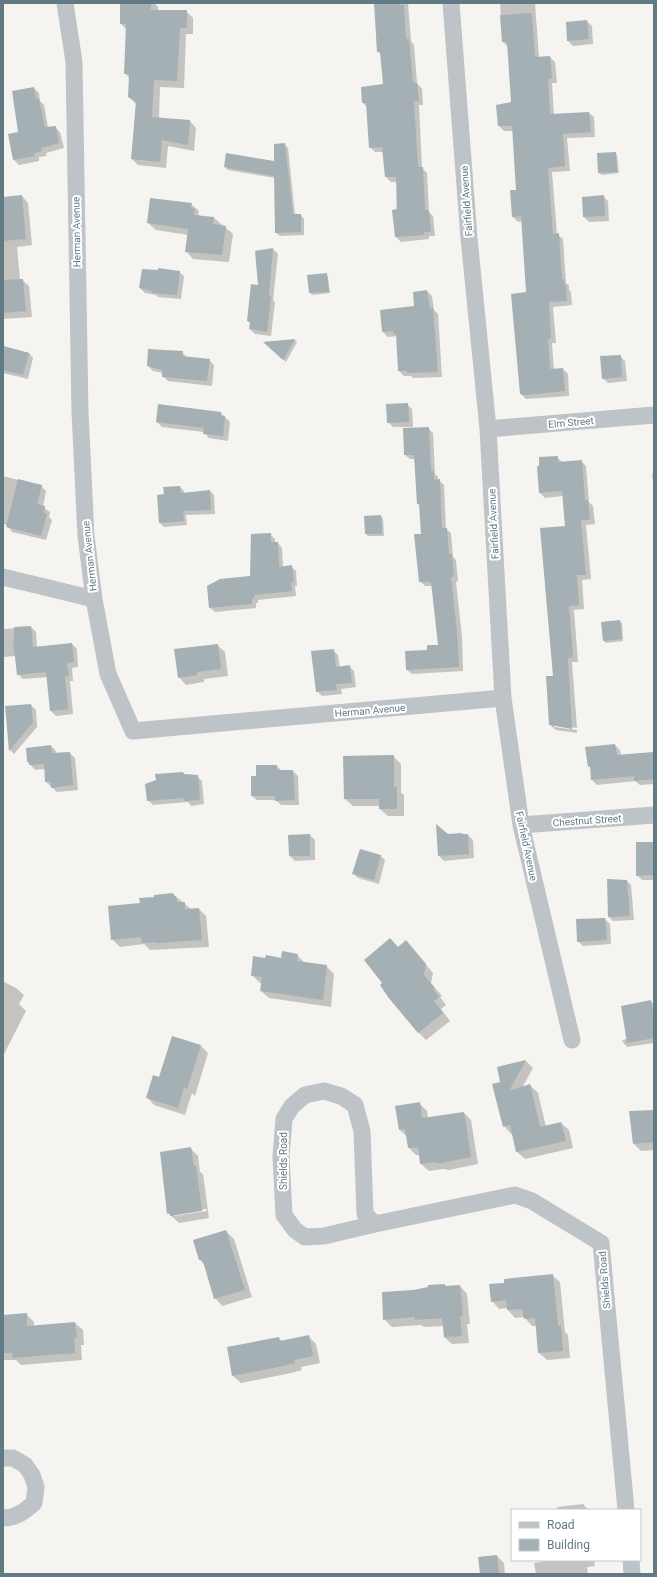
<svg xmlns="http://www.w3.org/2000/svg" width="657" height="1577" viewBox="0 0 657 1577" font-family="Roboto,sans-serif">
	<rect width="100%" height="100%" fill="#f5f4f0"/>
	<path fill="#0003" fill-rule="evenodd" d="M121,3H154L158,7V11H186L193,18V34H186L184,88L160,87L159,118L190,121L196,128L194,151L168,146L166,168L138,165L132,159L136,104L129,97L130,79L125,73L127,30L121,24Z
		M375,3H408L411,41L414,45L417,83L422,89L423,105H419L422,168L427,173L429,212L433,216L435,236H429V239L401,242L396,237L397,182H391L386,177L384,152H375L370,147L367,107L363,103L384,85L382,55L378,52Z
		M500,3H535L539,58L550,57L555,62L557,83H552L554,115L589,113L594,117L595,137L567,138L570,171L552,172L557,234L563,239L566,283L569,285V290L571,292L572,305L553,307L556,343H552L554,370L563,369L568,374L569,396L526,399L521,394L527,293L522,221L518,222L513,217L517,191L513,131H504L499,126L512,103L508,47L503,42Z
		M587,21L592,26L593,44L573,46L568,41Z
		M34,88L39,93L40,101L44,105L48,127H55L60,132L64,148L46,153L47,156L39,157V161L19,165L14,160L9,135L20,133Z
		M284,144L288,148L295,215H301L304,219V235L280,236L276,233L275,178L228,170L225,167L275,162Z
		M615,153L617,155L619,173L602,175L599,173Z
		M22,196L28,203L32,245L17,247L20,280H22L29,286L32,317L3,319V198Z
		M603,196L608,201L609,221L589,222L584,217Z
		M191,204L199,211L198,214L201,217L214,218L233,234L229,262L193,259L186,251L188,235L156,230L148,223Z
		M273,249L278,254L273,300L275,302L271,336L255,334L250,329L251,324L248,321L260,286L256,251Z
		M179,272L184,276L181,299L158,297L156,295L145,293L140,288Z
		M326,274L328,277L330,293L312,295L310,292Z
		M427,291L432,296L434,310L438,314L442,377L413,378L411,376H404L399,371L397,336L388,337L383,332L381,311L415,307Z
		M295,340L297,342L286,362L265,342Z
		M3,346L29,353L33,358L28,379L3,373Z
		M182,352L188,358L209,360L214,365L212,386L168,381L163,376V373L153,371L148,366Z
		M620,356L625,361L627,381L608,383L603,378Z
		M407,404L412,409L413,427H393L388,422Z
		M221,413L230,422L228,441L209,438L204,432L162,427L157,422Z
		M428,428L433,433L435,474L438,477V480L444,485L446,529L451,533L453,557L456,560L458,581L456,582L462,637L463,671L412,674L407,670L428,651L439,646L433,586H425L420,581L422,534L420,506L418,504L415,459H410L405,455Z
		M557,457L562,462L581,461L586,466L589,502L593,506L595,524L586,525L591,579L582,580L584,609L574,610L578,662H572L577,728L554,725V727L577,730V733L556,730L550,725L566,527L563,496L545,498L540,493Z
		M652,473H654V492Z
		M3,476L41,486L46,491L43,507L50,512L49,517L52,520L46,540L12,532L7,525L3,524Z
		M180,487L184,491V494L210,491L214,495L215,514L186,515L187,525L164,527L160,523L165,495Z
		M381,516L383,519L384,536H368L366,534Z
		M270,534L275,539V543H278L282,548L283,567L291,566L296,571L297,586H295L296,596L258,600V603H256V608L215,612L210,608L208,586L251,576Z
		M619,621L622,623L623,641L606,643L604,641Z
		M31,627L36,632L37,648L72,644L77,649L78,667L72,668L73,681H70L73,714L56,716L51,711L48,677L23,679L18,674L16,656L3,657V629Z
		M217,645L225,652L228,676L204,679V682L186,685L179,677Z
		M333,650L338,655L340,668L349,666L354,671L356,687L341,689L342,694L322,696L317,691Z
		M31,705L36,710L37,727L14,754L10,750L6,707Z
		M615,745L620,750L621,755L654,753V784L640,785L635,781L597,785L592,780L591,769L589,766Z
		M51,746L56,751V754L70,753L75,758L78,790L57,792L46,782L45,769L35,770L28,762Z
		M393,756L401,764V793L404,795V816H388L380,809V806H353L345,799Z
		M277,766L282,771H293L298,776L299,805H281L276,800H257L252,796L257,777Z
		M183,773L185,775L197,776L202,781L204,804L191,806L188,802L153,805L148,800Z
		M310,835L315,840V860L295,861L290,856L289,836Z
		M463,835H468L473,840L474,858L444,861L439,856Z
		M654,843V880H642L637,875Z
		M380,855L385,860L379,884L358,878L353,873Z
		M627,881L631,885L634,920L613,921L609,917Z
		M173,894L191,909H199L206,916L209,947L150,950L144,944L120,947L112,939L141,904Z
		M605,919L610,924L611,944L583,946L578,941Z
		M406,941L433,973L431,983L442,996L440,997L446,1005L441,1009L450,1021L426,1040L418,1032Z
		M297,955L305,963L326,966L334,974L331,1007L269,998L261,991L262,983H260L252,975L282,959Z
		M4,982L16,988L24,995L19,1004L26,1011L3,1056Z
		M651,1001L654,1005V1043L627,1047L622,1041L627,1038Z
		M173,1037L201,1046L208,1053L195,1096L192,1093L185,1115L154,1105L147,1097L160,1078Z
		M526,1061L533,1068L522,1088L530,1085L538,1093L546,1127L561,1123L569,1130L573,1148L525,1159L517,1152L513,1133L511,1134L504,1126L502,1082L498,1067Z
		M419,1103L427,1111L428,1118L464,1113L471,1120L478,1164L449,1170L443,1169L429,1171L421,1164L420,1155H416L409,1148L407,1137L400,1130Z
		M654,1111V1150L641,1151L634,1144Z
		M190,1148L198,1156L200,1172L203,1174L209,1218L179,1223L168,1213ZM207,1209V1211L174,1216V1214Z
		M226,1231L234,1239L252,1297L222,1306L215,1298L205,1265L200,1260Z
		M552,1275L560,1282L565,1332L568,1335L570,1358L547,1360L539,1353L537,1326H532L524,1317L515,1318L508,1310V1308L499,1309L492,1301L506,1284Z
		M445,1285L447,1287L460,1286L467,1294L470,1324H467L469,1343L452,1344L444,1337V1326L424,1327L421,1325L392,1327L384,1319Z
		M26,1314L34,1322V1326L75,1323L83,1330L84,1345H81L82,1360L21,1365L16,1360H3V1316Z
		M308,1336L316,1344L320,1363L301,1367L302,1370L291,1373L241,1383L233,1376L279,1338L282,1341Z
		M583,1504L588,1510H558L557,1507Z
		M497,1556L504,1563L505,1574H481Z
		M552,1560H594L595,1566L587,1567L588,1574H536L534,1563Z"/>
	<path fill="#a4b0b3" d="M120,3H151V10H187V28H180L177,81L154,80L152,117L190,120L188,145L162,140L160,162L131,159L136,102L128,97L129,74H124L126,24H120Z
		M374,3H399L400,5H404L406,39H409L413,83H417L419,101H414L418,167H423L425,210H429L431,232H424V235L395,237L392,210L397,209L396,177H385L382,147L369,148L366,103H362L361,87L383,84L380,52H377Z
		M532,13L535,57L550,56L552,78L548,79L550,114L589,112L591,132L563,134L565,166L548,168L553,234L559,233L562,279H564L565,286H566L567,301L549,302L551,339H548L550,369L563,368L565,391L526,395L520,394L511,294L526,292L521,216L512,217L510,190H516L512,126H498L496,105L511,102L507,42H502L500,15Z
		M587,20L589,39L567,41L566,22Z
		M34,87L36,99H39L45,127L56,126L59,143L41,148L42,151L34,153L35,156L13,160L8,134L18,132L12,91Z
		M285,143L293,214H301V232L275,233L274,174L273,176L224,167L226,153L274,161V144Z
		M616,152L617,172L598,173L597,153Z
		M22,195L26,239L3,241V197Z
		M604,195L605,216L583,217L582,197Z
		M150,198L192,203L191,208L195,209L194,215L214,217L213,224L226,226L222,255L185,252L188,229L147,223Z
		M273,248L269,296H271L267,332L249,329L250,322L247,321L251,284L258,285L255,251Z
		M158,268L180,271L177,295L152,293V291L139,288L142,269L158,270Z
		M327,273L329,292L309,293L307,275Z
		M23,279L26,311L3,313V280Z
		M427,290L430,309L433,308L438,372L407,373V371H398L396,334H393V331L382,332L380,310L414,306L413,292Z
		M295,339L283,360L263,342Z
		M3,346L29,353L23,375L3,370Z
		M148,349L183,351L182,356L210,359L207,381L162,377V370L147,366Z
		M621,355L622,377L602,379L600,356Z
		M408,403L409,422L387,423L386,404Z
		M158,404L221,412V416H225L223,436L203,434L204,428L156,422Z
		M429,427L431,471H434V480L440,479L442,528H447L449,554H452L454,577H451L457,631L459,667L406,670L405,651L427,650V645H438L431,582H419L414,534H421L419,504H417L414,455H404L403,428Z
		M558,456V462L582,460L585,500H588L590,520H581L586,575H577L579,605L569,606L573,657L568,658L572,729L549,725L546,676H553L540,528L565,526L562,491L539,493L537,466H539V457Z
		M18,479L42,485L37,504L45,506L44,513L47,514L41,536L6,527Z
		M180,486L181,493L210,490L211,510L183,511L184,521L159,523L157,495L164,494L163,487Z
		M381,515L382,534H365L364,516Z
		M271,533V542H278L279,567L292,565L294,582H291L292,591L254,595V598L252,599V604L209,608L207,586L220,579L250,576L251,534Z
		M620,620L622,639L603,641L601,622Z
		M31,626L33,647L72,643L74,662L67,663L69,676H65L68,709L50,711L46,672L17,675L13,639H14V627Z
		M218,644L221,669L197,672V675L178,678L174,649Z
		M334,649L336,667L350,665L352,683L336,684L337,690L316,692L311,651Z
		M31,704L33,722L9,751L5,706Z
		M615,744L617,755L653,752L654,779L634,781V776L591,780L590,766L588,767L585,747Z
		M51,745L52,753L70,752L73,785L51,788V782H45L44,764L29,765V762H27L26,748Z
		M394,755V787H397V809H379V799H344L343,756Z
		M256,765H277V770H293L295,800L275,801V796H251V776H256Z
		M183,772L184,774L198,775L200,800L185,801L184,798L147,801L145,784L156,780L155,774Z
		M436,824L448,834L462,833V834H468L469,854L438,856Z
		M310,834V856H289L288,835Z
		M636,842H654V875L636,876Z
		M360,849L381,855L374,880L352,874Z
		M607,879L627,880L630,916L608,917Z
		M173,893L174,896H176L177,902H185V909L199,908L202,940L156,943V942L142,943L141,937L111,940L108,906L140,903L139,898L154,897V895Z
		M605,918L607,940L577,942L576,919Z
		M390,938L398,947L406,940L426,964L424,975L435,988L433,989L439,997L434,1001L443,1013L418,1033L388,997L380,985L382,983L364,960Z
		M282,951L298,954L297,961L327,965L323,1000L260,991L262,977L251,976L253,956L265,958L266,955L281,958Z
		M651,1000L654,1018V1038L627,1043L621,1006Z
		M172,1036L201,1045L187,1089L184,1087L178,1108L146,1098L153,1075L159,1077Z
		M526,1060L509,1091L530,1084L540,1127L561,1122L566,1141L516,1152L510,1125L503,1127L492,1084L500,1082L497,1067Z
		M420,1102L422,1118L464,1112L471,1157L441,1163H436L435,1162L420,1164L418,1147L408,1148L405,1129L399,1130L395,1106Z
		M654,1110V1142L633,1144L629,1111Z
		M191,1147L194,1166H196L202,1211L170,1216V1213L167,1214L160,1152Z
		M226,1230L245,1290L214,1299L204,1265L202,1260H199L193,1240Z
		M553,1274L558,1326H561L563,1351L538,1353L535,1318L524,1319L522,1309L507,1310L506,1300L491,1302L489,1284L504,1283V1279Z
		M445,1284V1286L460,1285L463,1316L460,1317L462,1336L444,1337L442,1318L415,1320V1317L383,1320L382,1292L413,1290L428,1287V1285Z
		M27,1313V1326L75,1322L77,1338H74L75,1353L13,1358L12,1353H3V1315Z
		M309,1335L313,1356L294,1360L295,1363L283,1366L232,1376L227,1347L279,1337L280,1341Z
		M497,1555L499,1574H480L478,1557Z"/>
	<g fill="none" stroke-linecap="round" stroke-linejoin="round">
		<path stroke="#bdc3c6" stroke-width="17" d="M65,3L74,62L80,412L86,536L94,599L108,674L133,731L503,698
			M451,3L469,238L488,429L503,698L521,825L572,1040
			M488,429L654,415
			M3,577L94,599
			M521,825L654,815
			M375,1224L324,1236L305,1237L295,1230L284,1215L281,1156L284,1119L292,1106L305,1095L324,1091L341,1096L355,1105L362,1131L365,1214L375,1224L515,1195L532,1201L601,1243L626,1510
			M3,1458H13L25,1465L32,1475L36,1487L34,1503C25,1511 16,1518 3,1518
			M631,1560L632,1574"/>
	</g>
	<g text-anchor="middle" stroke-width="4" stroke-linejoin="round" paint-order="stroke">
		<g font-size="10" fill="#627a83" stroke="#fff">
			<text transform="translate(466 201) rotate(-94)" y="4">Fairfield Avenue</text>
			<text transform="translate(76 232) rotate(-91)" y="4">Herman Avenue</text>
			<text transform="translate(571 422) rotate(-5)" y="4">Elm Street</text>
			<text transform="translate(493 524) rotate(-93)" y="4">Fairfield Avenue</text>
			<text transform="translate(89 556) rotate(-96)" y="4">Herman Avenue</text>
			<text transform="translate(370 710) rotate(-5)" y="4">Herman Avenue</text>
			<text transform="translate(587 820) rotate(-4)" y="4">Chestnut Street</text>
			<text transform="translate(527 846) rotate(78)" y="4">Fairfield Avenue</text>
			<text transform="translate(283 1161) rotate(-90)" y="4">Shields Road</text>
			<text transform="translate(604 1280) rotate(-95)" y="4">Shields Road</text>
		</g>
	</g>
	<rect width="657" height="1577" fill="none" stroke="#627a83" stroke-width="8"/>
	<rect x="511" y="1509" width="130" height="52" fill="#ffffff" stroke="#c0cacd"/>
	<rect x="519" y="1522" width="20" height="6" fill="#bdc3c6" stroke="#c0cacd"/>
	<text x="547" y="1529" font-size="12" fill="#627a83">Road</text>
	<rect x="519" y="1539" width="20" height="12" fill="#a4b0b3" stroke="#c0cacd"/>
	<text x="547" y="1549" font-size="12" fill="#627a83">Building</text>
</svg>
